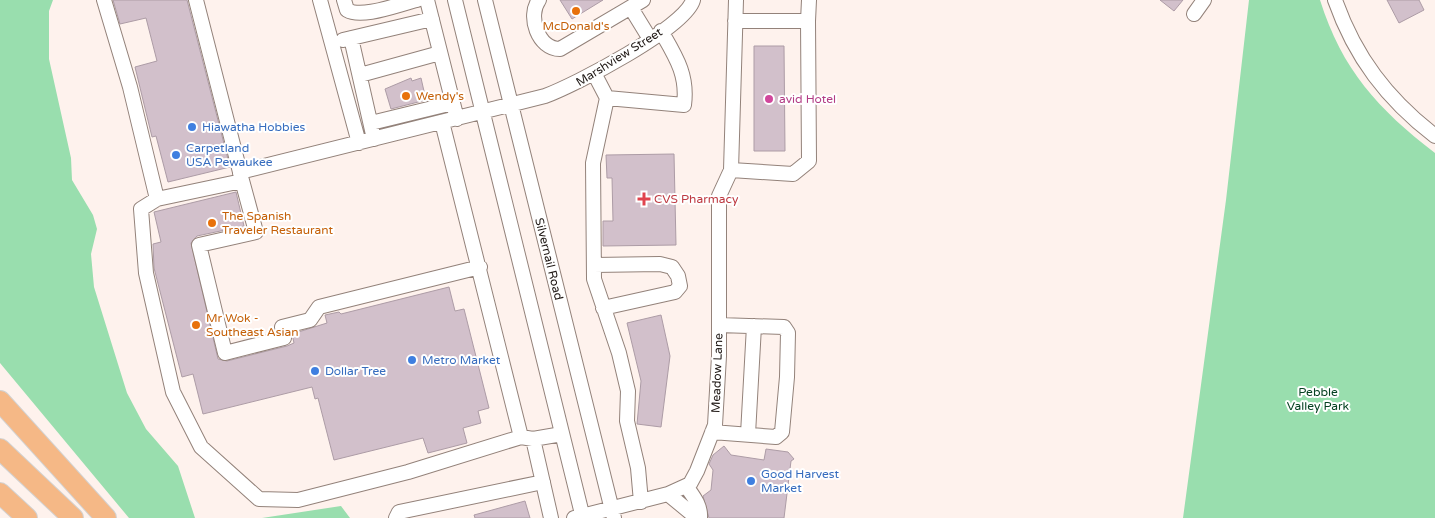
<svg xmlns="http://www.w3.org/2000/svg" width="1435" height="518" viewBox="0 0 1435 518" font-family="'Varela Round',sans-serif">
	<rect width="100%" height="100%" fill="#fef2ed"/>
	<path fill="#99deae" d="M0,0H53L49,11V59L71,158L72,180L93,215L97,229L91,254L94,287L127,393L146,429L178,466L195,518H129L0,363Z
		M1249,0H1320C1342,70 1378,109 1435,153V518H1183L1226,200Z
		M341,506L350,518H262Z"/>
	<path fill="#d2c0cb" stroke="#ad9ca6" d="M113,0H187L230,167L168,182L156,136L152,137L135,67L157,61L146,18L120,24Z
		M560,0H603L572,19Z
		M1160,0H1183L1174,11Z
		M1387,0H1419L1424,10L1399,23Z
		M754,46H784L785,151H754Z
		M411,78L412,81L421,78L426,100L391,109L385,89Z
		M674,154L676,245L603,246V221H613L612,178H607L606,155Z
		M236,192L244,226L197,236L191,243L218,359L227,361L287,346L294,343L292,334L327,323L325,315L339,312L341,314L449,287L455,311L464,309L489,408L478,411L481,423L463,428L467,443L428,453L423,438L334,460L318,398L315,399L312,387L203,414L193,374L182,377L154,268L153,244L161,242L154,212Z
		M661,315L670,356L661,427L637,424L641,381L627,323Z
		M724,446L731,455L764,460L766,449L788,452L794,459L791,461L784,518H709L703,496L711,490L713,470L709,464L713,455Z
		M525,501L530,518H475L474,515Z"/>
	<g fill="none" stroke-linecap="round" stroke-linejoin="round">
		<defs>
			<path id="minor" d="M104,0L130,87L157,199
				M196,0L240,172L545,96C575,85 685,28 693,0
				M320,0L359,143
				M344,0L347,10C362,19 399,4 417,0
				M427,0L457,119
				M455,0L583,518
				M485,0L614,518
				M539,0C527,16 538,49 560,49L643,0
				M1335,0C1355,57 1387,99 1435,136
				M631,8L650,39
				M1194,14L1204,0
				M735,21H808L809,0
				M351,38L374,139
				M343,40L432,19
				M594,73L607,98L593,163L594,279L619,353L628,391L627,421L638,468L641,502
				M360,75L440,53
				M607,98L684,105C688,75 676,57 661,31
				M442,122L521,437L533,439L562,434
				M371,123L453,103
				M731,170L793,174L809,161L808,21
				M240,173L256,232L199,245L225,353L284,338L282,327L310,320L319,307L480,267
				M242,181L157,199L141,209L146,273L173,392L201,447L259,499L298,500L408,472L521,437
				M594,265L660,264L672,267L678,276L680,286L675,292L603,308
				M712,432L776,437L782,432L787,377L788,333L784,327L719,325
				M748,434L754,326
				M533,439L551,518
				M686,486C693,496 701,505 700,518
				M668,494L697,518
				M396,518L399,512L543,482
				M574,518L668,494L690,484L697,471L715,425L719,356V196L731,170L736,0"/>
			<path id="highway" d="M0,401L106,518
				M0,449L73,518
				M0,493L27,518"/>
		</defs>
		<use href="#minor" stroke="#93827a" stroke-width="16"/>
		<use href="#highway" stroke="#d2d1d0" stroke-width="22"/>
		<use href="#minor" stroke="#fff" stroke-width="14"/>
		<use href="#highway" stroke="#f5b886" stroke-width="20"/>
	</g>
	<g fill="#e8710a" stroke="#fff" stroke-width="2">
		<circle cx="576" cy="11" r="5"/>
		<circle cx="406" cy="96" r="5"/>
		<circle cx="212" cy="223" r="5"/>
		<circle cx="196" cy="325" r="5"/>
	</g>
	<circle fill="#d1479c" stroke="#fff" stroke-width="2" cx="769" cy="99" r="5"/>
	<g fill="#3f7fe0" stroke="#fff" stroke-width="2">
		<circle cx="192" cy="127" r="5"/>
		<circle cx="176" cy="155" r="5"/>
		<circle cx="412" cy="360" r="5"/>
		<circle cx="315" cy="371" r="5"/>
		<circle cx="751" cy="481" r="5"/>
	</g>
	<path fill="#e0444e" stroke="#fff" stroke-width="2" d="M641.5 191.5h5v5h5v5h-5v5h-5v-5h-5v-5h5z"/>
	<g text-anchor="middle" stroke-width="4" stroke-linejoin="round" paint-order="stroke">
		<g font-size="12" fill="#c56008" stroke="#fff" text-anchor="start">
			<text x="576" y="30" text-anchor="middle">McDonald's</text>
			<text x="416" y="100">Wendy's</text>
			<text x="222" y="220">The Spanish<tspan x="222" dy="14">Traveler Restaurant</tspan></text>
			<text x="206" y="322">Mr Wok -<tspan x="206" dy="14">Southeast Asian</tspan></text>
		</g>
		<g font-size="12" fill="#1f1815" stroke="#fff">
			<text transform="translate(619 57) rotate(-32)" y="4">Marshview Street</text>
			<text transform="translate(549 259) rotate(76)" y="4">Silvernail Road</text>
			<text transform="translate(717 373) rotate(-88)" y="4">Meadow Lane</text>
		</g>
		<g font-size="12" fill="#b23c85" stroke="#fff" text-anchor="start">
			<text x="779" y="103">avid Hotel</text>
		</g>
		<g font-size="12" fill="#366cbe" stroke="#fff" text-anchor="start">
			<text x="202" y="131">Hiawatha Hobbies</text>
			<text x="186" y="152">Carpetland<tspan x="186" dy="14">USA Pewaukee</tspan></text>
			<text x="422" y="364">Metro Market</text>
			<text x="325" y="375">Dollar Tree</text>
			<text x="761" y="478">Good Harvest<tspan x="761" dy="14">Market</tspan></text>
		</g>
		<g font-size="12" fill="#be3a42" stroke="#fff" text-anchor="start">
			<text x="654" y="203">CVS Pharmacy</text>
		</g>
		<g font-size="12" fill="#064222" stroke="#fff">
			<text x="1318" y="396">Pebble<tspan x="1318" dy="14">Valley Park</tspan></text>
		</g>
	</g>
</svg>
